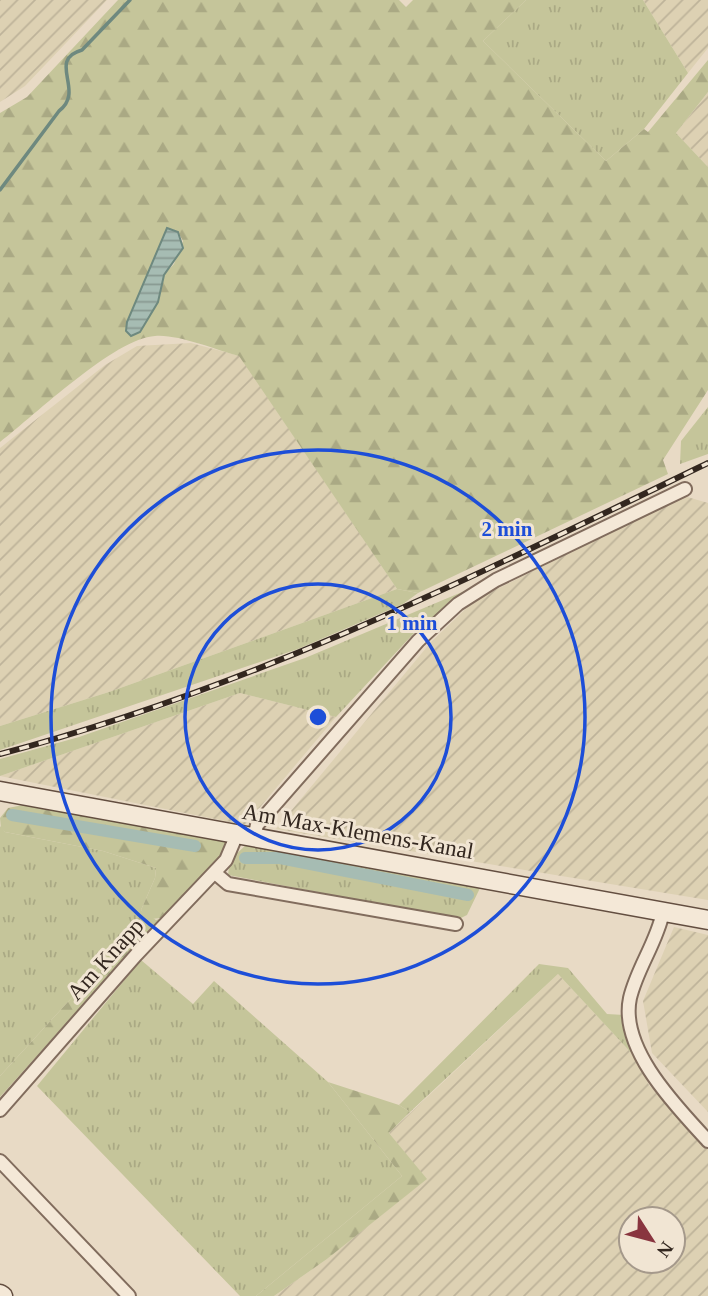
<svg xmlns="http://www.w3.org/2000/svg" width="708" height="1296" viewBox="0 0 708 1296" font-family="Georgia,serif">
	<defs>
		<pattern id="farmland-furrows" width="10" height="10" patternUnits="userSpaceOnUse" patternTransform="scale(1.75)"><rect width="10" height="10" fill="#ddd1b3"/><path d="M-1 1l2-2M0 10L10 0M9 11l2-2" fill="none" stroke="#beb39a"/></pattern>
		<pattern id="grass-tufts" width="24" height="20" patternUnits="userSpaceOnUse" patternTransform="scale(1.75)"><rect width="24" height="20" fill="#c5c59a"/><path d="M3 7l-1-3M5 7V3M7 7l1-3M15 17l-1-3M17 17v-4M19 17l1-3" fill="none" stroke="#aaa984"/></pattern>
		<pattern id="forest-firs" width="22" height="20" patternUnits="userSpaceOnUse" patternTransform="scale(1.75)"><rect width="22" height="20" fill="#c5c59a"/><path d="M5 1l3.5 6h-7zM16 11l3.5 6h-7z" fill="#aaa984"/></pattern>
		<pattern id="water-rules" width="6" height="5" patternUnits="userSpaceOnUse" patternTransform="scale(1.75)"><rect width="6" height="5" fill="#a6bcb3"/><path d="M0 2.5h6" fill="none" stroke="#889991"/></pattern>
	</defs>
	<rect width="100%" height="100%" fill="#e8dac5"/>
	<path fill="url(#farmland-furrows)" fill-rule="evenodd" d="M0,0H107L25,86L0,102Z
		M643,0H708V48L688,73Z
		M708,92V167L676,133Z
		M191,343L240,356L397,589L109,692L0,726V448L105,365L137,346Z
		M684,496L708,503V900L276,829L431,642L475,600Z
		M240,693L336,717L245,825L0,776Z
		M674,927L708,935V1112L652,1053L643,1001Z
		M558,974L636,1058L649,1085L708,1148V1296H274L327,1259L426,1179L389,1133ZM631,1219H673V1261H631Z"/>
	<path fill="url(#grass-tufts)" d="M526,0H643L688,73L644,129L606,161L483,41Z
		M708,407V454L680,464L681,441Z
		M474,587L416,631L336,717L240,693L0,776V759L79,737L305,658Z
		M397,589L418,593L403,604L298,649L0,750V726L109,692Z
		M0,826L5,832L103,851L156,868L155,878L141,910L156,920L162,918L139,942L140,932L129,928L77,992L0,1076Z
		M248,843L481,886L467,915L459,919L228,875L230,860Z
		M141,960L193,1004L214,981L328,1082L402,1176L256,1296H240L37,1086Z
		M539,964L568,968L607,1014L624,1015L636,1058L558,974L410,1112L399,1105Z"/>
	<path fill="url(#forest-firs)" fill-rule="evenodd" d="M118,0H399L406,7L413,0H526L483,41L606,161L644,129L648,132L708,60V92L676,133L708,167V390L663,460L668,474L418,593L397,589L239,356C216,350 178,334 155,336C115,338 35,415 0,442V113L27,97ZM178,232L183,241L174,264L134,306L152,265Z
		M28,804L221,838L227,844L219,860L162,918L151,919L141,910L155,878L156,868L103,851L5,832L1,829L0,818L8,808Z
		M130,928L140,932L139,942L0,1097V1076L77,992Z
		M328,1082L399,1105L410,1112L389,1133L427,1179L327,1259L274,1296H256L402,1176Z"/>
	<path fill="url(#water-rules)" stroke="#6e897f" stroke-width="2" d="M167,228L178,232L183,248L164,275L158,302L140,332L131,336L126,331L127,322Z"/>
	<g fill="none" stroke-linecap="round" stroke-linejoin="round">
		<path stroke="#6e897f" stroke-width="3.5" d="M0,190L59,111C86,91 46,60 82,50L130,0"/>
		<path stroke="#a6bcb3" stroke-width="12" d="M12,815L195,846
			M245,858H280L468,895"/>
		<defs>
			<path id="minor" d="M254,837L257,825L418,641L458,604L496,580L685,489
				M215,873L228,884L456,924
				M663,912C657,942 637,968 630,998C619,1049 677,1107 708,1141
				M0,1110L136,955L226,860L237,834
				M0,1161L129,1296"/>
			<path id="secondary" d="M0,791L708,920
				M0,1294L3,1296"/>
		</defs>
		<use href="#minor" stroke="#816c5d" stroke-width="16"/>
		<use href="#secondary" stroke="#634e40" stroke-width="21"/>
		<use href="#minor" stroke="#f4e8d7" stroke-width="12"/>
		<use href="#secondary" stroke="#f4e8d7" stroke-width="18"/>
		<defs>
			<path id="rail" d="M0,754C249,689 477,575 708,463"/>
		</defs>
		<use href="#rail" stroke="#33271f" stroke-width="6"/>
		<use href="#rail" stroke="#f1e5d3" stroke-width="3.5" stroke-dasharray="10" stroke-linecap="butt"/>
	</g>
	<g fill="none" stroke="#1d4ed8" stroke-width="3.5">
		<circle cx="318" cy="717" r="133"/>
		<circle cx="318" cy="717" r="267"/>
	</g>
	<g text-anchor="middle" stroke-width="6" stroke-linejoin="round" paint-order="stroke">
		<g font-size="23" fill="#33271f" stroke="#f1e5d3">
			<text transform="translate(358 831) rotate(10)" y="8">Am Max-Klemens-Kanal</text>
			<text transform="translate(105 959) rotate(-48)" y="8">Am Knapp</text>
		</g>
	</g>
	<circle cx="318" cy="717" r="10" fill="#1d4ed8" stroke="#f1e5d3" stroke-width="3.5"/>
	<g font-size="21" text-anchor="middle" font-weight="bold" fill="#1d4ed8" stroke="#f1e5d3" stroke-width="6" stroke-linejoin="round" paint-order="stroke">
		<text x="507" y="536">2 min</text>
		<text x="412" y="630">1 min</text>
	</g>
	<g transform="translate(652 1240) rotate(126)"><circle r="33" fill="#f1e5d3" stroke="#a5998b" stroke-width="2"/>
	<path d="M0-5L12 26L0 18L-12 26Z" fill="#89353f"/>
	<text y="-10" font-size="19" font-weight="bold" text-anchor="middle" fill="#33271f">N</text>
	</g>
</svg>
